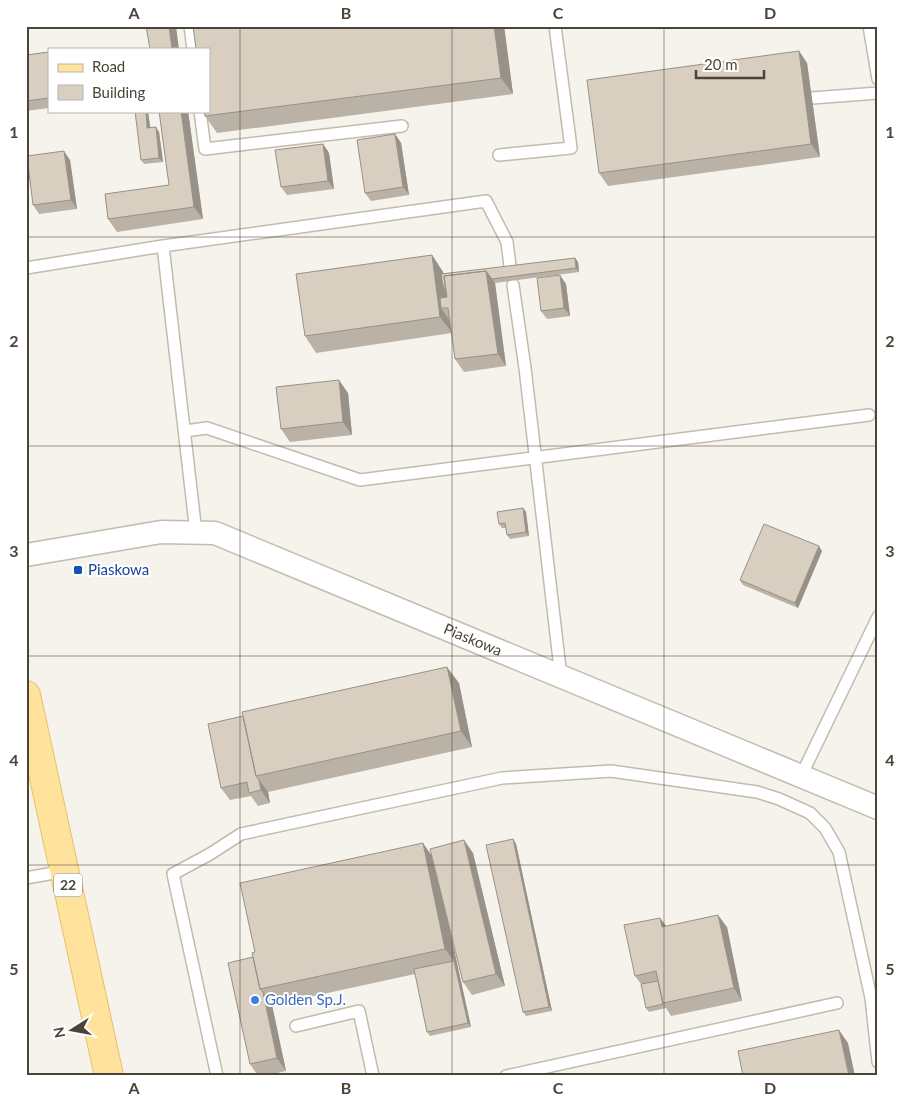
<svg xmlns="http://www.w3.org/2000/svg" width="904" height="1102" viewBox="0 0 904 1102" font-family="Lato,sans-serif">
	<rect width="100%" height="100%" fill="#f6f3ec"/>
	<g fill="none" stroke-linecap="round" stroke-linejoin="round">
		<defs>
			<path id="lane" d="M190,26L193,49
				M869,26L878,79
				M812,98L878,93
				M200,111L205,149L402,126
				M499,155L571,148L555,26
				M26,268L163,246
				M513,285L525,368L561,677
				M185,431L207,428L360,480L869,415
				M196,533L163,246L486,201L507,242L510,266
				M801,776L878,617
				M26,878L65,871
				M296,1026L359,1011L373,1076
				M217,1076L173,874L210,854L241,834L502,778L611,771L757,792L779,799L810,813L825,828L839,852L871,998L878,1062
				M506,1076L837,1003"/>
			<g id="street">
				<path id="s1" d="M26,555L161,532L215,533L878,808"/>
			</g>
			<path id="primary" d="M26,695L109,1076"/>
		</defs>
		<use href="#lane" stroke="#c2bbae" stroke-width="14"/>
		<use href="#street" stroke="#c2bbae" stroke-width="25"/>
		<use href="#primary" stroke="#e6c16a" stroke-width="30"/>
		<use href="#lane" stroke="#fff" stroke-width="11"/>
		<use href="#street" stroke="#fff" stroke-width="22"/>
		<use href="#primary" stroke="#ffe39c" stroke-width="28"/>
	</g>
	<path fill="#bab2a6" d="M504,26L513,94L217,133L205,116Z
		M799,51L807,63L820,157L608,186L599,173Z
		M49,52V108L26,111V55Z
		M159,111H188L203,219L117,232L108,219L169,185Z
		M150,128L159,132L163,162L144,164L141,160Z
		M395,134L401,143L409,195L371,201L365,193Z
		M323,144L329,153L334,189L287,195L281,187Z
		M70,160L77,209L39,214L33,205Z
		M432,255L443,272L444,274L575,258L578,262L579,272L495,283L506,366L464,372L455,359L452,333L316,353L305,336Z
		M566,284L570,316L547,319L541,311Z
		M348,393L352,435L290,442L281,429Z
		M523,508L526,512L529,536L510,539L507,535L506,528H502L499,524Z
		M822,551L798,608L743,585L740,580Z
		M459,683L472,747L268,792L270,803L258,806L251,796L230,800L221,788Z
		M513,839L516,844L552,1011L526,1016L523,1012Z
		M473,853L505,986L472,995L463,982L444,903L471,1027L430,1036L427,1032L415,974L272,1005L286,1071L265,1076H258L250,1064L253,957L255,952L432,856Z
		M660,918L666,926L727,927L742,1001L671,1016L666,1008L649,1012L646,1008L641,984L635,976Z"/>
	<path fill="#979187" d="M169,26H176L179,49H172Z
		M494,26H504L513,94L501,78Z
		M799,51L807,63L820,157L811,144Z
		M146,111H148L151,132L147,128Z
		M181,111H188L203,219L194,207Z
		M156,127L159,132L163,162L159,158Z
		M395,134L401,143L409,195L403,187Z
		M323,144L329,153L334,189L328,181Z
		M64,151L70,160L77,209L71,200Z
		M432,255L443,272L445,285L443,286L446,290L448,308H441L450,321L452,333L440,317Z
		M575,258L578,262L579,272L576,268Z
		M486,271L495,283L506,366L498,354Z
		M560,275L566,284L570,316L564,308Z
		M339,380L348,393L352,435L343,422Z
		M523,508L526,512L529,536L526,532Z
		M819,546L822,551L798,608L795,603Z
		M447,667L459,683L472,747L461,731Z
		M259,780L268,792L270,803L261,790Z
		M513,839L516,844L552,1011L549,1007Z
		M464,840L473,853L505,986L496,974Z
		M423,843L434,859L471,1027L468,1023L454,961L445,949Z
		M718,915L727,927L742,1001L734,988Z
		M660,918L669,930L662,927Z
		M263,992L272,1005L286,1071L277,1058Z
		M839,1030L848,1043L855,1076H849Z"/>
	<path fill="#d8cfc1" stroke="#979187" d="M146,26H169L172,49H150Z
		M193,26H245V28L256,26H494L501,78L205,116L204,111H209V49H196Z
		M799,51L811,144L599,173L587,80Z
		M49,52V98L26,101V55Z
		M135,111H146L147,128L156,127L159,158L141,160Z
		M159,111H181L194,207L108,219L105,194L169,185Z
		M395,134L403,187L365,193L357,140Z
		M323,144L328,181L281,187L275,150Z
		M64,151L71,200L33,205L27,156Z
		M432,255L440,317L305,336L296,274Z
		M575,258L576,268L492,279L486,271L444,276L445,285L443,286L441,274Z
		M486,271L498,354L455,359L448,308H441L440,298L447,297L444,276Z
		M560,275L564,308L541,311L537,278Z
		M339,380L343,422L281,429L276,387Z
		M523,508L526,532L507,535L505,523L499,524L497,512Z
		M764,524L819,546L795,603L740,580Z
		M447,667L461,731L256,776L242,712Z
		M243,716L256,776L259,780L261,790L249,793L247,782L221,788L208,724Z
		M513,839L549,1007L523,1012L486,845Z
		M464,840L496,974L463,982L430,849Z
		M423,843L445,949L260,989L252,953L255,952L240,883Z
		M718,915L734,988L663,1003L656,971L635,976L624,925L660,918L662,927Z
		M253,957L260,989L263,992L277,1058L250,1064L228,963Z
		M454,961L468,1023L427,1032L414,969Z
		M658,981L663,1004L646,1008L641,984Z
		M839,1030L849,1076H743L738,1051Z"/>
	<path fill="none" stroke="#4b4439" stroke-width="1" stroke-opacity="0.55" d="M240,26V1076M452,26V1076M664,26V1076M26,237H878M26,446H878M26,656H878M26,865H878"/>
	<rect fill="#1a4fb4" stroke="#fff" stroke-width="2" x="73" y="565" width="10" height="10" rx="2.5"/>
	<circle fill="#3f7fe0" stroke="#fff" stroke-width="2" cx="255" cy="1000" r="5"/>
	<g text-anchor="middle" stroke-width="4" stroke-linejoin="round" paint-order="stroke">
		<rect fill="#fff" stroke="#817c74" stroke-width="1" x="54" y="873.5" width="28" height="23" rx="4"/>
		<g font-size="14" font-weight="bold" fill="#4b4439">
			<text x="68" y="890">22</text>
		</g>
		<g font-size="15" fill="#164399" stroke="#fff" text-anchor="start">
			<text x="88" y="575">Piaskowa</text>
		</g>
		<g font-size="15" fill="#4b4439" stroke="#fff">
			<text dy="5" stroke="none"><textPath href="#s1" startOffset="470">Piaskowa</textPath></text>
		</g>
		<g font-size="15" fill="#366cbe" stroke="#fff" text-anchor="start">
			<text x="265" y="1005">Golden Sp.J.</text>
		</g>
	</g>
	<rect width="904" height="1102" fill="none" stroke="#ffffff" stroke-width="55"/>
	<rect x="48" y="48" width="162" height="65" fill="#ffffff" stroke="#b7b4b0"/>
	<rect x="58" y="64" width="25" height="8" fill="#ffe39c" stroke="#b7b4b0"/>
	<text x="92" y="72" font-size="15" fill="#4b4439">Road</text>
	<rect x="58" y="85" width="25" height="15" fill="#d8cfc1" stroke="#b7b4b0"/>
	<text x="92" y="98" font-size="15" fill="#4b4439">Building</text>
	<g transform="translate(72 1030) rotate(259)" stroke="#ffffff" stroke-width="4" paint-order="stroke">
	<path d="M0-4L9 19L0 12L-9 19Z" fill="#4b4439"/>
	<text y="-8" font-size="14" font-weight="bold" text-anchor="middle" fill="#4b4439">N</text>
	</g>
	<path d="M696 70v8h68v-8" fill="none" stroke="#4b4439" stroke-width="2.5"/>
	<text x="704" y="70" font-size="15" fill="#4b4439" stroke="#ffffff" stroke-width="4" paint-order="stroke">20 m</text>
	<rect x="28" y="28" width="848" height="1046" fill="none" stroke="#4b4439" stroke-width="2"/>
	<g font-size="16" text-anchor="middle" font-weight="bold" fill="#4b4439">
		<text x="134" y="19">A</text>
		<text x="346" y="19">B</text>
		<text x="558" y="19">C</text>
		<text x="770" y="19">D</text>
		<text x="14" y="138">1</text>
		<text x="890" y="138">1</text>
		<text x="14" y="347">2</text>
		<text x="890" y="347">2</text>
		<text x="14" y="557">3</text>
		<text x="890" y="557">3</text>
		<text x="14" y="766">4</text>
		<text x="890" y="766">4</text>
		<text x="14" y="975">5</text>
		<text x="890" y="975">5</text>
		<text x="134" y="1094">A</text>
		<text x="346" y="1094">B</text>
		<text x="558" y="1094">C</text>
		<text x="770" y="1094">D</text>
	</g>
</svg>
